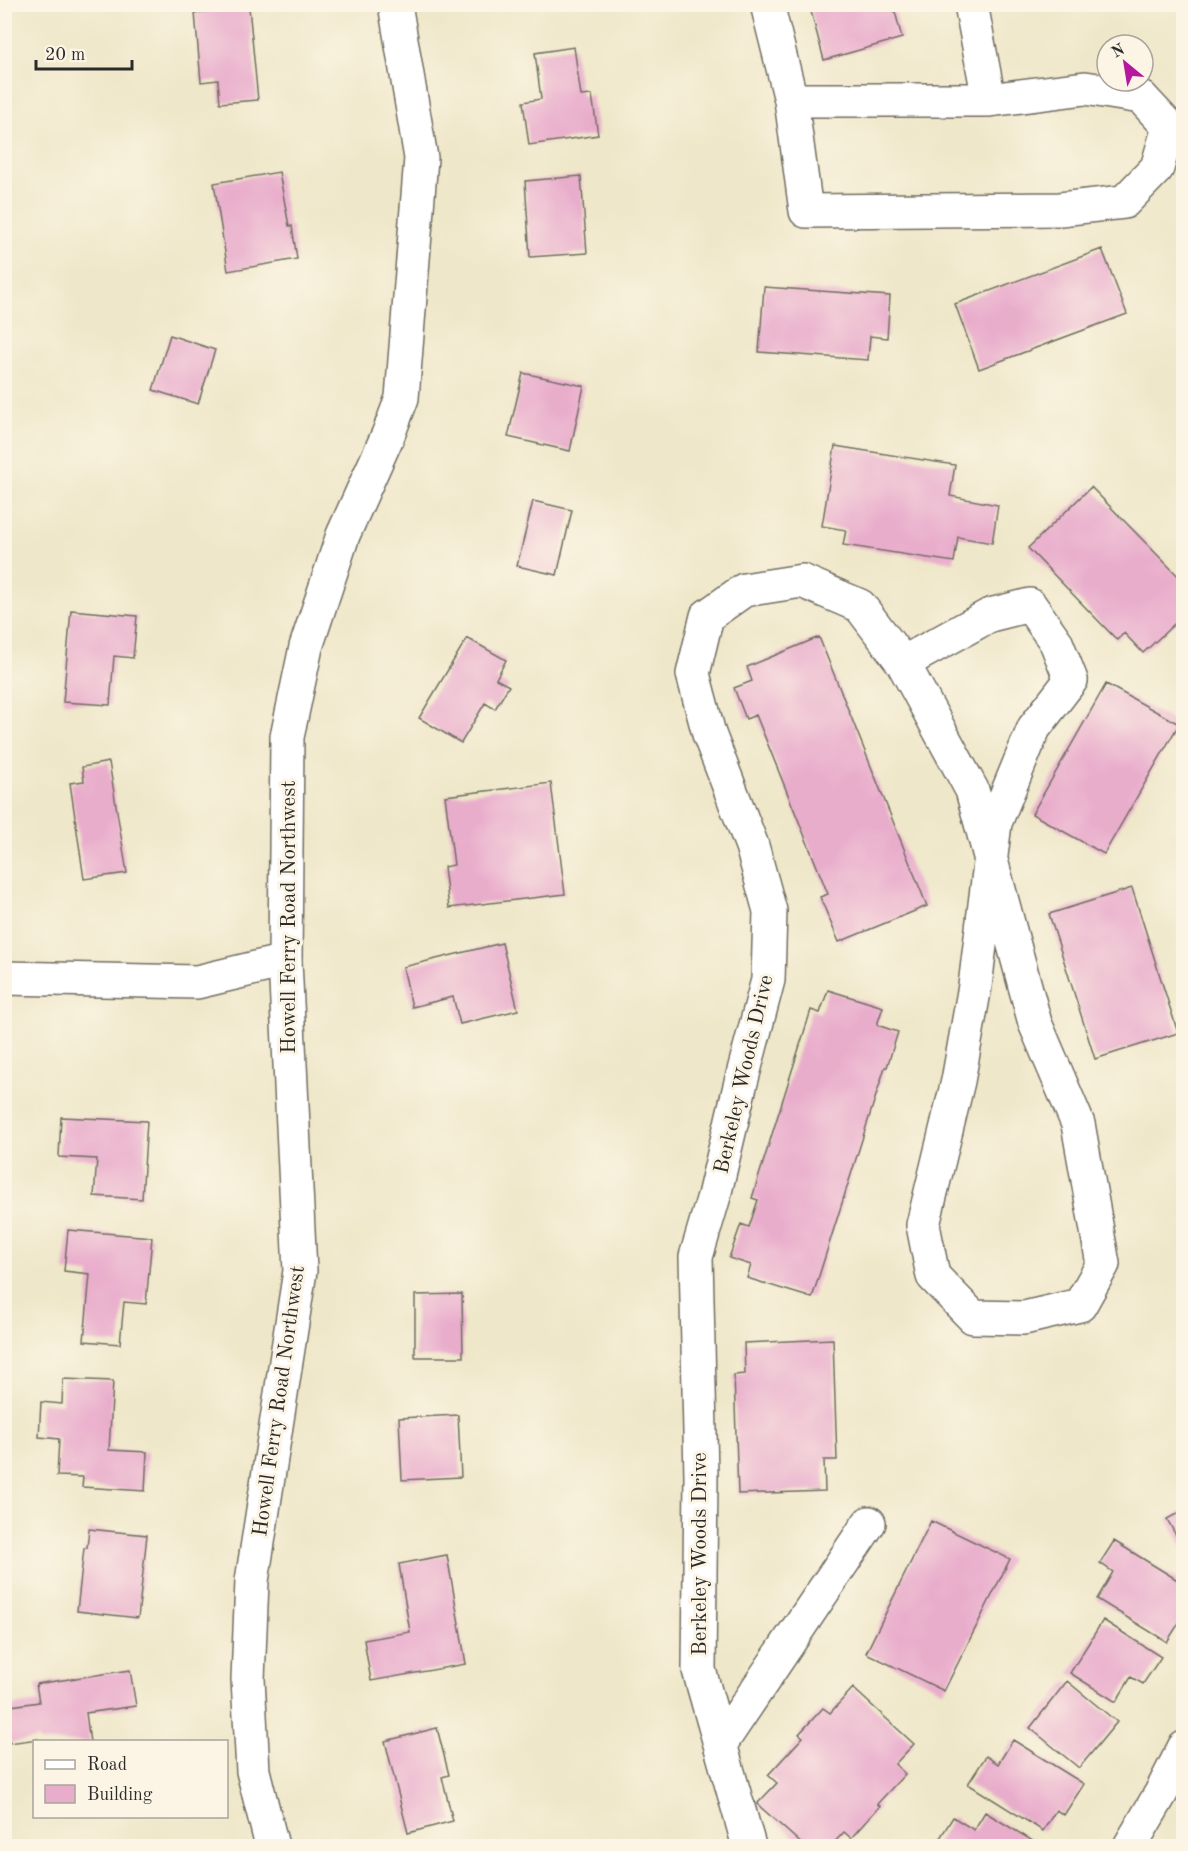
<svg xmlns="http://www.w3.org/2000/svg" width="1188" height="1851" viewBox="0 0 1188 1851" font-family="'Old Standard TT',serif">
	<rect width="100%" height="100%" fill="#fcf5e5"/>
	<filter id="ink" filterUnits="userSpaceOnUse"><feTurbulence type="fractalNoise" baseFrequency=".0167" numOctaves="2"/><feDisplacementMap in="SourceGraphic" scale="12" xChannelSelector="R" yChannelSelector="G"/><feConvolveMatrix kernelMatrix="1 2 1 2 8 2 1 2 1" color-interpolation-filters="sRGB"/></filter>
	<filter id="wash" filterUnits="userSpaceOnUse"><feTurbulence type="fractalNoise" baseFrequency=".008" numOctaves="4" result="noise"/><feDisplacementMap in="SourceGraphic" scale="24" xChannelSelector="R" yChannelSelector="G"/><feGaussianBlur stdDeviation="1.35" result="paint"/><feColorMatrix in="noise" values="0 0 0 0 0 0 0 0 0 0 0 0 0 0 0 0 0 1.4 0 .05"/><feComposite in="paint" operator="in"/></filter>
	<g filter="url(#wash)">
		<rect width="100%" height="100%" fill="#efe7c9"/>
		<g id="blocks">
			<path fill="#e9adcc" d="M809,4H893L902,38L824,60Z
				M249,7L258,100L220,103L218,80L201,82L195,13Z
				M574,47L581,96L592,95L598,135L529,145L523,102L541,99L535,53Z
				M279,172L289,226H292L297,259L228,271L214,183Z
				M581,176L587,253L530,257L525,181Z
				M1102,249L1127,314L979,369L955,304Z
				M764,287L890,296L887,338L870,336L868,360L759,352Z
				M170,335L215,350L198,404L153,390Z
				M523,373L584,386L570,451L508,437Z
				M835,446L955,465L950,496L998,505L992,543L958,537L954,562L843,545L846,530L822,526Z
				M1091,487L1184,582V615L1143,653L1124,633L1117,640L1028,548Z
				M533,501L572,510L557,575L517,566Z
				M71,610L137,616L133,658L114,656L110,705L63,702Z
				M819,637L927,906L839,942L820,897L828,894L756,715L746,719L734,688L752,681L747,667Z
				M467,638L506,660L496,679L509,686L495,709L485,703L461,743L419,718Z
				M1106,684L1179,724L1104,854L1032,814Z
				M109,762L127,873L84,879L70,783L84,781L82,767Z
				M551,783L565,894L449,908L444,867L454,865L445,796Z
				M1132,888L1178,1033L1095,1059L1049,914Z
				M502,943L518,1010L460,1024L453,997L412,1007L403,967Z
				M828,990L883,1007L877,1025L898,1032L887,1067H885L812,1298L747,1278L751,1265L729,1258L741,1224L749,1227L758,1200L752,1198L811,1010L820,1013Z
				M61,1117L147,1121L142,1199L94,1196L97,1159L59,1157Z
				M68,1230L152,1237L146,1304L124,1302L120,1344L84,1341L90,1274L64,1271Z
				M462,1294L463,1357H415V1295Z
				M833,1339L837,1460H824L825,1491L738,1494L734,1375L745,1374L744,1343Z
				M63,1379L113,1381L109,1450L147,1452L145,1491L82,1487L83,1477L57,1476L59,1439L39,1437L41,1402L62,1404Z
				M458,1415L461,1477L402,1480L399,1418Z
				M1184,1510V1550L1167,1519Z
				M931,1521L1010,1559L944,1691L866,1653Z
				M89,1529L147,1535L138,1618L77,1611L84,1548H87Z
				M1114,1541L1184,1584V1615L1167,1642L1097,1599L1113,1572L1100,1563Z
				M447,1555L466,1664L371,1681L364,1640L410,1632L399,1564Z
				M1103,1620L1161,1657L1143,1684L1131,1677L1116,1702L1070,1673Z
				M130,1670L136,1706L86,1713L90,1742H38V1739L9,1743L4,1707L39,1702L36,1684Z
				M1067,1681L1117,1722L1079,1768L1030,1728Z
				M853,1688L914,1744L895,1764L905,1774L877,1804L880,1806L851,1838L844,1832L831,1846H804L757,1804L777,1783L768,1775L803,1737L799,1734L823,1708L830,1713Z
				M437,1728L449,1775L442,1777L453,1821L408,1833L385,1741Z
				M1013,1740L1084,1784L1064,1815L1056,1810L1043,1831L968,1784L986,1756L998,1764Z
				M985,1812L1041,1846H935L953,1817L974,1830Z"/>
		</g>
	</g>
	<g filter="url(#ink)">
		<use href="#blocks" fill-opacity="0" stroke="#706d62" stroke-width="1.5"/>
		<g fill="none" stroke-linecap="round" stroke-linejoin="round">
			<defs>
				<path id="minor" d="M767,4L791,100L806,211L1060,209L1124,202L1157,168L1169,127L1141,97L1085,88L989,100H791
					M971,4L989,100
					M4,978L197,982L285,961
					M721,1743L869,1523
					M749,1846L699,1670L701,1476L696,1257L714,1196L740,1086L768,980L770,911L752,846L709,734L693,674L707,616L744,590L802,581L860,606L903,663L972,790L1035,1023L1078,1124L1103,1264L1080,1305L1024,1318L973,1317L933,1276L923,1225L958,1081L975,986L995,823L1034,728L1071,680L1056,642L1030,605L990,615L903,663
					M1130,1846L1161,1793L1184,1748"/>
				<path id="tertiary" d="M272,1846L253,1771L248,1679L252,1581L300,1271L285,961L287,737L306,647L343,535L388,435L402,398L421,158L395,4"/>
			</defs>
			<use href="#minor" stroke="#706d62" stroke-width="36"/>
			<use href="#tertiary" stroke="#706d62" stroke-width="36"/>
			<use href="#minor" stroke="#fff" stroke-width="33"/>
			<use href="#tertiary" stroke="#fff" stroke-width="33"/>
		</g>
	</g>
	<g text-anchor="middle" stroke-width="6" stroke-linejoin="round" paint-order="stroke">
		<g font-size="21" fill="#2b2b2b" stroke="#fcf5e5">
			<text transform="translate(288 917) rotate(-90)" y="7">Howell Ferry Road Northwest</text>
			<text transform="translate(743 1074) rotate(-77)" y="7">Berkeley Woods Drive</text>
			<text transform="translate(278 1401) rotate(-82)" y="7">Howell Ferry Road Northwest</text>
			<text transform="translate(699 1554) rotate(-90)" y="7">Berkeley Woods Drive</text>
		</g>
	</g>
	<rect width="1188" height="1851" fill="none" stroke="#fcf5e5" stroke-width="24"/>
	<rect x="33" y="1740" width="195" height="78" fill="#fcf5e5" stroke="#a8a49b" stroke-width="1.5"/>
	<rect x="45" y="1760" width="30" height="9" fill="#ffffff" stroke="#a8a49b" stroke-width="1.5"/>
	<text x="87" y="1770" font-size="18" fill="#2b2b2b">Road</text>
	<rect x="45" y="1785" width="30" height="18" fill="#e9adcc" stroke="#a8a49b" stroke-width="1.5"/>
	<text x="87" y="1800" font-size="18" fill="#2b2b2b">Building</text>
	<g transform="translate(1125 63) rotate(330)"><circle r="28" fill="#fcf5e5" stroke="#a8a49b" stroke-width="1.5"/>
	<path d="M0-4.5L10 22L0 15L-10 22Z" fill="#b5179e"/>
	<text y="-9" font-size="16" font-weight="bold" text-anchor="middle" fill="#2b2b2b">N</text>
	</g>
	<path d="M36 60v9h96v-9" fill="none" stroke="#2b2b2b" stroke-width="3"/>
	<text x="45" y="60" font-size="18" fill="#2b2b2b" stroke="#fcf5e5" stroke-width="4.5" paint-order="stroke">20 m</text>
</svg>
